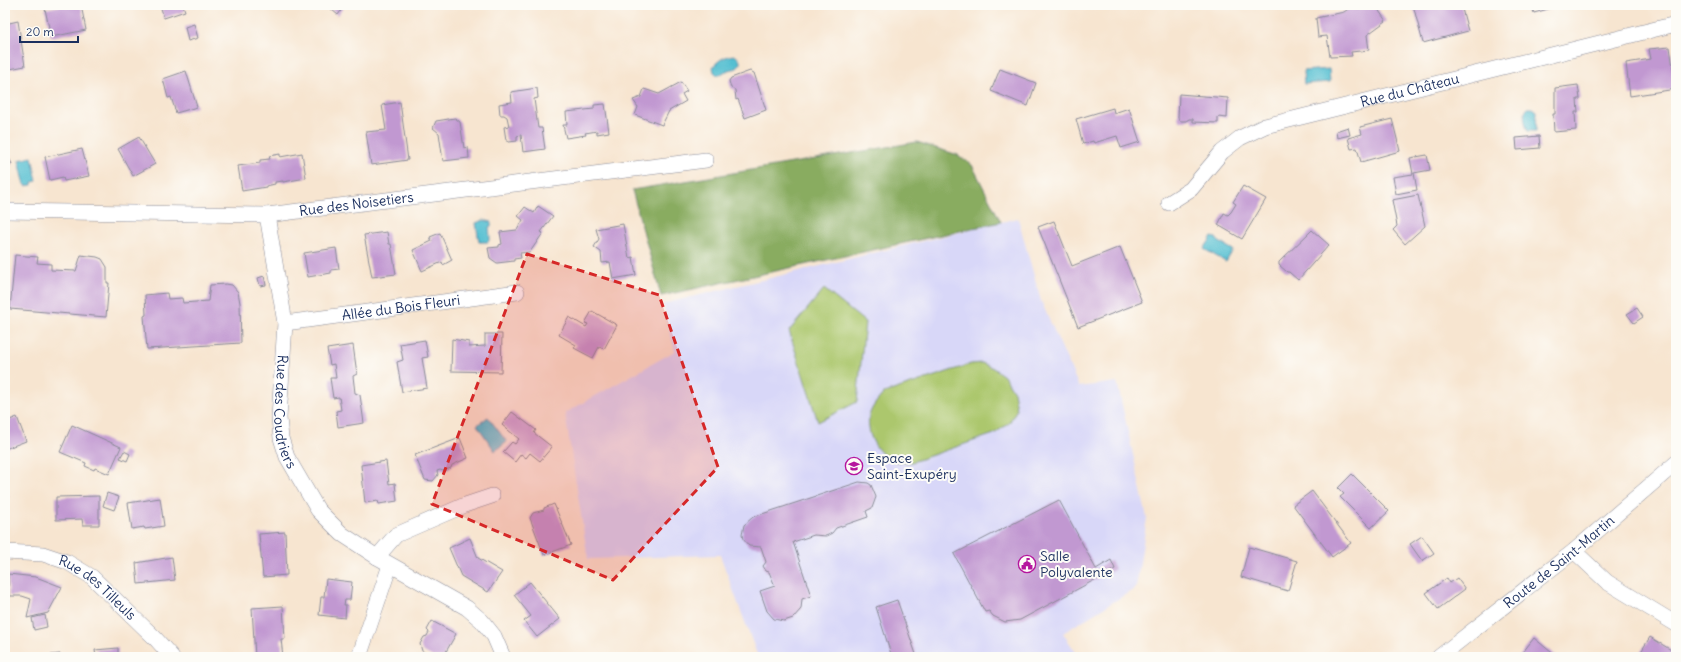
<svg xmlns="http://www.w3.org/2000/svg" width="1681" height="662" viewBox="0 0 1681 662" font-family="Delius,sans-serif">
	<rect width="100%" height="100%" fill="#fdfcf7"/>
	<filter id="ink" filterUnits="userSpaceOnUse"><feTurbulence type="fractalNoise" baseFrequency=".025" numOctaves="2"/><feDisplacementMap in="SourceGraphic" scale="8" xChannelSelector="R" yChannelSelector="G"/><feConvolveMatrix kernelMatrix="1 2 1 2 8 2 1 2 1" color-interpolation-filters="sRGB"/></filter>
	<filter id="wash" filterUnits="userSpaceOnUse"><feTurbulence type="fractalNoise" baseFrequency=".012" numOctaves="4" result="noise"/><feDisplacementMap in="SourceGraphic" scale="16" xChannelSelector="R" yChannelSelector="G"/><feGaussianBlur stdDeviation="0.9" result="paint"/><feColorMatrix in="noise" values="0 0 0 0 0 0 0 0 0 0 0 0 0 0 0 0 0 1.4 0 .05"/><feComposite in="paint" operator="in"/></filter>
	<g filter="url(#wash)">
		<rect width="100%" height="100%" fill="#f7e5d0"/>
		<path fill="#d8d7f8" d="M1018,218L1041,301L1079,387L1117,382L1147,518L1136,588L1063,633L1079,657H758L720,555L588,559L565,413L675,351L663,304Z"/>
		<path fill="#acc76d" stroke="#647b66" d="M824,289L865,322L857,402L818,422L789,331Z
			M982,363L993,368L1004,376L1014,392L1017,409L1009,423L994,434L912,462C908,462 903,463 899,462C879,459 866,436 869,417C871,407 878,400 884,393L971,364Z"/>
		<path fill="#89ac60" stroke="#526e5f" d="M917,142L958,155L972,165L1001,222L661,296L632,190Z"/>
		<path fill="#55bfd1" stroke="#387798" d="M734,55C739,57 743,63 737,68C735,69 731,69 728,70C725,72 723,75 719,75C717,75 716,74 714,72L713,67C718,60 725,56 734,55Z
			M1329,69L1330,82L1304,84L1303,71Z
			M1527,108H1533L1537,111L1536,131H1528C1525,123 1522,115 1527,108Z
			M32,157L37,181L32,182V185L25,186L19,160Z
			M484,220L491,222V226L489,227L490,238L488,242H479L476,223Z
			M1212,237L1216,238L1218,241L1233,250L1226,262L1204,249Z
			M488,417L507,442L495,451L477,425Z"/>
		<g id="blocks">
			<path fill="#c198d1" d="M64,5H81L86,30L51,37L45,9Z
				M160,5H183L185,11L164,18Z
				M326,5H345L338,15Z
				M1354,5H1375L1386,21L1367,35L1369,50L1351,52L1352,56L1330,57L1327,36L1318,37L1316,18L1344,12Z
				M1413,5H1461L1468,31L1423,43Z
				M1531,5H1562L1534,13Z
				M18,21L25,66L5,70V24Z
				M194,24L198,38L188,41L185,27Z
				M1670,47L1676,89L1630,96L1626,63L1651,59L1649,49Z
				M1000,69L1036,83L1028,106L991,91Z
				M186,71L197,107L176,113L171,97L168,98L163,79Z
				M750,71L754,73L766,110L745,118L738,99L736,100L735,90L731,88L729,81L731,78Z
				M681,82L687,91L682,94L686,101L669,111L662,125L635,115L638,107L633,100L641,97L644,89L659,94Z
				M1578,85L1580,99H1577L1578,112H1575L1576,130L1554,132L1553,114H1555V88Z
				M537,88L538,98L534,99L538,128H542L545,149L523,152L521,135L517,136V141L509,142L506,140L504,127L509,126L507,117L504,115H500L499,104L512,102L511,92Z
				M1179,94L1228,98L1227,118L1218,117V123L1193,122V119H1189L1186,121H1180L1178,118Z
				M400,102L408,160L371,165L366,132L386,130L382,105Z
				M605,104L609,132L597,134V131L585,133L586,135L566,138L563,125H567L566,112L594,109V105Z
				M1113,108L1114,113L1129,108L1140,142L1121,148L1117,136L1094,143L1093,141L1083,144L1076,119Z
				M455,118L460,122L464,148L468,147L469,158L443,161L439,133L433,128L436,121Z
				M1392,119L1400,151L1361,162L1357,148L1351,149L1348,138L1362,134L1360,127Z
				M1348,127L1350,135L1337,138L1336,131Z
				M1539,136L1540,148L1517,150L1516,138Z
				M139,137L155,164L133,176L118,149Z
				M82,149L89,176L64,181L63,177L50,180L45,157Z
				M302,153L306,178L283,182V181L275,182V184L266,186V187L242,191L238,166L260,163V160L270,159L269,156L280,154V157Z
				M1427,155L1430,170L1414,173L1417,190L1396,194L1393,177L1413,174L1410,158Z
				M8,156L12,164L5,166V157Z
				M1243,186L1266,199L1242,239L1218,225L1224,213L1228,215L1231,212L1236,204L1233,202Z
				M1418,195L1425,226L1405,244L1393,230L1397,226L1392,200Z
				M538,206L553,216L541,232L543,233L530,252L520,253L521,258L514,259V261L497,263L490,258L488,248L499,247V245L502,244L500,232L517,230L523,220L518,216L525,207L534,213Z
				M1054,221L1072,266L1120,247L1142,302L1078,327L1038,227Z
				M623,224L629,258L633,257L636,275L613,279L610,262L602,263L601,252L594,247L599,239L596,229Z
				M1312,230L1329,245L1298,280L1289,272H1287L1279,265V262Z
				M387,232L389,244H391L396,274L372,277L364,235Z
				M440,233L452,260L443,265L442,262L422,271L413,250L432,241L430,237Z
				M336,248L339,269L331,270V273L308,277L304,253Z
				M15,255L38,257L37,263L51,264V270L76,271L81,255L97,257L102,259L107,267V283H109L106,317L10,309Z
				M264,276L266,285L260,286L258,278Z
				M226,284L232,285L238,292L240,303L241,343L147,349L144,316L146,315L145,295L167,293L168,299L182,298L183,303L208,301L210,285Z
				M1637,308L1643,317L1634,323L1627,314Z
				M592,311L617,325L604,349L599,347L593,358L574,348L576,345L559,335L569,317L586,327L588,324L585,323Z
				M485,334H502L501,372L451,371L452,339L469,342V347L485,346Z
				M425,340L428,357L422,358L427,388L402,392L397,362L403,360L400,344Z
				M353,345L357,374L353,376L355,393L360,395L364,423L338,427L336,411L341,410L339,397L333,398L330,378H336L334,364L330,365L327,349Z
				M512,412L536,430L534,433L552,447L540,461L530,453L526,458L521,454L515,462L503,452L512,442L515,444L519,439L502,425Z
				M17,417L26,441L5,449V422Z
				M72,425L121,447L109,474L95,468L94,470L85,466L86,463L60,452Z
				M460,438L468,458L452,465L451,468L443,471L440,470L437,471L438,475L433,481L425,480L415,455Z
				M124,451L130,454L127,461L120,458Z
				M386,461L389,484L395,483L397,501L379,504L378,501L365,503L361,465Z
				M1352,474L1389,511L1371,528L1340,497L1344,494L1338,488Z
				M859,482L868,483L871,485L876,497L872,508L866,511L868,517L836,528L832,533L826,536L814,535L793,542L811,596L802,599L801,609L793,618L784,621L774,619L767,611L760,591L775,586L769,572L766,571L763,566L766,562L761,547L749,546L743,539L742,535L744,525L753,517Z
				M1312,491L1351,543L1332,557L1293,505Z
				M5,492L9,497L5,500Z
				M107,493L119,497L114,510L103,506Z
				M99,496V525H83L82,519L56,520V497Z
				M160,498L164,526L145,529L144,527L132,529L128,503Z
				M1059,500L1096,569L1111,560L1115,569L1020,620L1005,622L993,616L989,611L985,612L954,554Z
				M554,504L571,545L544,555L530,518L533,513L544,510V508Z
				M285,532L287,575L263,577L259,534Z
				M1422,536L1434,553L1422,561L1410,544Z
				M470,538L478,558L502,572L488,592L461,576L449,548Z
				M1249,547L1297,561L1288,591L1241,577Z
				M172,557L175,580L138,584L136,563Z
				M8,574L36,577L62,587L48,613L27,618L31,599L22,596H9Z
				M1447,578L1450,583L1457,578L1465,589L1438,609L1426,593Z
				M326,579L352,582L350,600H345L344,605H346L345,618L319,615L321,597H324Z
				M530,582L560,619L537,637L524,621L531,616L514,595Z
				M897,600L917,657H892L876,607Z
				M283,606L285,639H281L283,657H255L252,608Z
				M45,615L47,627L34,630L32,618Z
				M432,621L456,634L443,657H433L422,651L420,644L424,637L427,636L429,632L427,630Z
				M1650,637L1676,653V657H1641L1639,655Z
				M1534,638L1557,657H1519Z
				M118,648V656L127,655V657H96L95,650Z
				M60,654V657H40V656Z"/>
		</g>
	</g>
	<g filter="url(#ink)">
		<use href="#blocks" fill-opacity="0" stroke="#898a97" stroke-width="1"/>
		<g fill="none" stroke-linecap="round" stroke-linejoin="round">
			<defs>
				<g id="street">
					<path id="s1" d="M1169,203L1191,189L1222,152L1240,138L1265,126L1676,24"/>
					<path id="s2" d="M5,211L267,215L706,160"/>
					<path id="s3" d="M267,215L285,323L279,418L281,438L287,457L318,510L342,534L377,557L467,608L482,621L494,636L503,657"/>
					<path id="s4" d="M285,323L517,292"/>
					<path d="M1574,551L1607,582L1676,624"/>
					<path id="s5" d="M5,552L43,554L67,562L92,577L155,638L172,657"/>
					<path d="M377,557L396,535L465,505L492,496"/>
					<path d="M359,657L390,565"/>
					<path id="s6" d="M1439,657L1574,551L1676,463"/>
				</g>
			</defs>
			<use href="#street" stroke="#898a97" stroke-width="16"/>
			<use href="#street" stroke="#fff" stroke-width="15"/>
		</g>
	</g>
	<path fill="#d62828" fill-opacity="0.2" stroke="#d62828" stroke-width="3" stroke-dasharray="8 5" stroke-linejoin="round" d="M527,254L659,295L718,467L613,580L432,504Z"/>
	<defs>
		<symbol id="school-ring" viewBox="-11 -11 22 22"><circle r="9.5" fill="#fdfcf7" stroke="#b5179e" stroke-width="1.5"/><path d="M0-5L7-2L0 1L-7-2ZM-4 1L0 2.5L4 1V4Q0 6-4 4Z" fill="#b5179e"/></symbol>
		<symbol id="civic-ring" viewBox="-11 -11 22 22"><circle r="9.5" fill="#fdfcf7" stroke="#b5179e" stroke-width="1.5"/><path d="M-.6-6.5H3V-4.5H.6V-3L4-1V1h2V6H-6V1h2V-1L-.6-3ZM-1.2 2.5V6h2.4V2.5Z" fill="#b5179e"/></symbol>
	</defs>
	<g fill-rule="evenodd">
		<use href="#school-ring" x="844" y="456" width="20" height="20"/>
		<use href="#civic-ring" x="1017" y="554" width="20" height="20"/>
	</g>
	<g text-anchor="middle" stroke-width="4" stroke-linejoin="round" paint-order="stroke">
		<g font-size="14" fill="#1b2f5e" stroke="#fdfcf7">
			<text dy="5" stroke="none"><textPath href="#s1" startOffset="274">Rue du Château</textPath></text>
			<text dy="5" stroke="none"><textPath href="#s2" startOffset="352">Rue des Noisetiers</textPath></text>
			<text dy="5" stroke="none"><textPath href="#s4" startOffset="117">Allée du Bois Fleuri</textPath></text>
			<text dy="5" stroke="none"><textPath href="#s3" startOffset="199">Rue des Coudriers</textPath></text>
			<text dy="5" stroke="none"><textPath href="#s6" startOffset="153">Route de Saint-Martin</textPath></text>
			<text dy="5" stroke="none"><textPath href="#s5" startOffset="103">Rue des Tilleuls</textPath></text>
		</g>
		<g font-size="14" fill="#1b2f5e" stroke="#fdfcf7" text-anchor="start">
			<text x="867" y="463">Espace<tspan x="867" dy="16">Saint-Exupéry</tspan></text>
			<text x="1040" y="561">Salle<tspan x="1040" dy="16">Polyvalente</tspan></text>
		</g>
	</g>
	<rect width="1681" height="662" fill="none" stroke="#fdfcf7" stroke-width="20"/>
	<path d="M20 36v6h58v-6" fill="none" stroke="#1b2f5e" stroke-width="2"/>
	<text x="26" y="36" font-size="12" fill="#1b2f5e" stroke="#fdfcf7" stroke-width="3" paint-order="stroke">20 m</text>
</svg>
